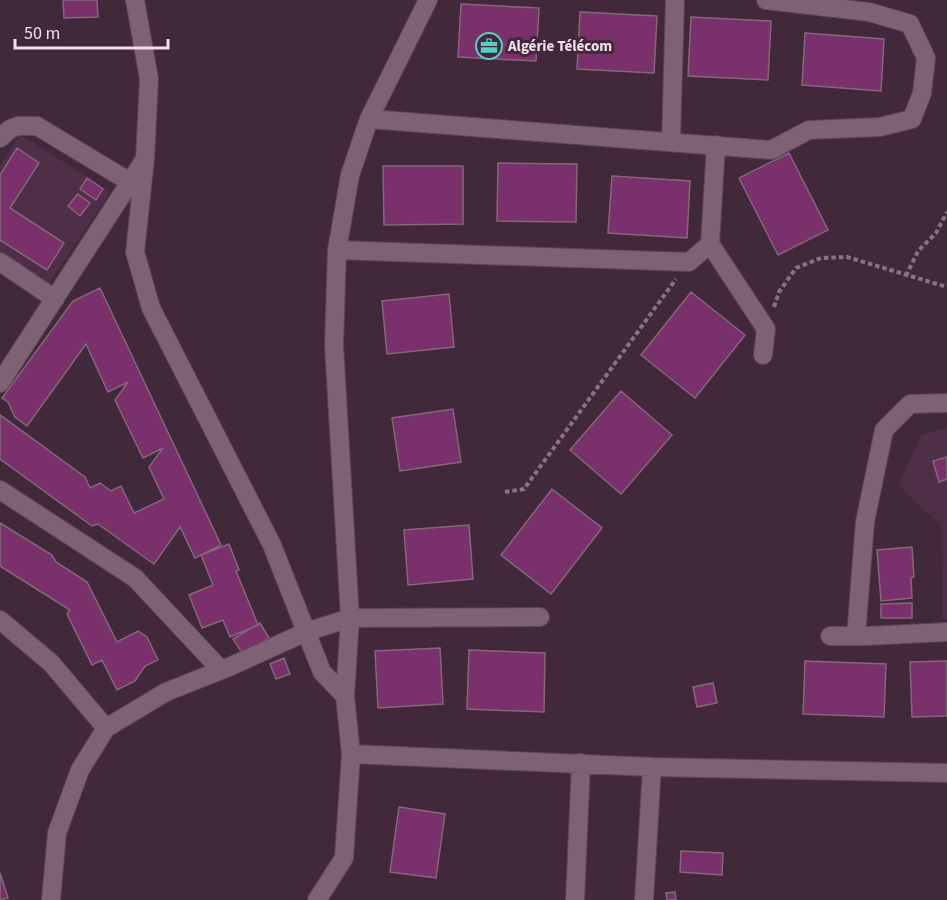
<svg xmlns="http://www.w3.org/2000/svg" width="947" height="900" viewBox="0 0 947 900" font-family="'Source Sans 3',sans-serif">
	<rect width="100%" height="100%" fill="#42283b"/>
	<path fill="#4f2f47" d="M20,134L110,192L46,288L0,257V166Z
		M947,427V619H943L942,527L899,485L921,435Z"/>
	<path fill="#7a306a" stroke="#84677b" stroke-width="1.5" d="M63,0H97L98,17L64,18Z
		M461,4L539,8L536,61L458,57Z
		M580,12L657,16L654,73L577,69Z
		M691,17L771,21L768,80L688,76Z
		M805,33L884,39L881,91L802,85Z
		M17,148L39,163L10,208L64,243L47,270L0,240V175Z
		M789,153L828,230L778,255L739,178Z
		M498,163L577,164L576,222L497,221Z
		M383,166H463V224L384,225Z
		M612,176L690,181L687,238L608,233Z
		M87,178L103,189L96,200L80,189Z
		M78,194L90,203L80,216L68,206Z
		M100,288L221,545L195,558L180,527L154,564L98,524L92,526L0,459V415L85,477L90,488L100,483L111,491L121,486L134,513L164,499L149,467L163,448L143,458L115,400L128,382L108,392L86,344L27,426L15,417L8,402L2,398L73,301Z
		M691,292L745,335L695,398L641,355Z
		M449,294L454,347L387,354L382,301Z
		M621,391L672,435L621,494L570,450Z
		M453,409L461,462L400,471L392,418Z
		M947,457V479L939,482L933,461Z
		M552,489L602,528L551,594L501,555Z
		M0,523L52,555L56,562L87,582L117,642L138,631L147,637L158,660L145,666L135,681L117,690L102,660L92,665L67,614L70,610L0,566Z
		M469,525L473,579L408,585L404,530Z
		M229,544L239,570L236,571L258,625L230,637L223,620L202,628L189,595L213,585L201,555Z
		M912,547L914,577L911,578L912,598L881,601L877,550Z
		M912,603V618H881V604Z
		M260,623L269,638L243,654L233,639Z
		M440,648L443,704L378,708L375,651Z
		M469,650L545,653L544,712L467,709Z
		M284,658L290,674L276,679L270,664Z
		M805,661L886,664L884,717L803,714Z
		M947,661V716L912,717L910,662Z
		M713,683L717,703L697,707L693,687Z
		M399,807L445,814L436,878L390,872Z
		M681,851L723,853L722,875L680,872Z
		M0,873L8,898L0,900Z
		M675,892L676,900H667L666,893Z"/>
	<g fill="none" stroke-linecap="round" stroke-linejoin="round">
		<defs>
			<path id="minor" d="M369,119L771,150L809,130L880,127L912,119L922,93L926,58L910,24L869,12L766,0
				M0,138L10,129L18,126H37L130,182
				M671,142L675,0
				M145,159L135,252L151,308L272,545L322,672L345,696
				M710,244L766,329L763,355
				M337,250L689,262L710,244L716,145
				M0,262L55,299
				M0,383L145,159L149,79L135,0
				M0,490L135,578L221,670
				M0,620L51,663L106,728
				M830,636H866L947,632
				M856,636L865,522L884,430L910,404L947,403
				M351,754L652,767L947,773
				M51,900L57,833L80,770L106,728L166,692L229,667L306,632L350,618L540,617
				M317,900L344,858L351,754L345,696L350,618L334,345L337,250L350,175L369,119L428,0
				M575,900L581,763
				M644,900L652,767"/>
		</defs>
		<use href="#minor" stroke="#5c4656" stroke-width="20"/>
		<path stroke="#897382" stroke-width="4" stroke-dasharray="4.5 3" stroke-linecap="butt" d="M906,276L918,251L936,233L947,212
			M774,307L779,292L796,268L821,258L847,257L947,287
			M505,492L524,489L676,279"/>
		<use href="#minor" stroke="#7f6176" stroke-width="18"/>
	</g>
	<defs>
		<symbol id="office-ring" viewBox="-11 -11 22 22"><circle r="9.5" fill="#42283b" stroke="#56cec3" stroke-width="1.5"/><path d="M-6-3h4V-5.5h4V-3h4V5H-6ZM-1-4.5V-3h2v-1.5ZM-6 0V1H6V0Z" fill="#56cec3"/></symbol>
	</defs>
	<g fill-rule="evenodd">
		<use href="#office-ring" x="474" y="31" width="30" height="30"/>
	</g>
	<g text-anchor="middle" stroke-width="6" stroke-linejoin="round" paint-order="stroke">
		<g font-size="15" font-weight="bold" fill="#f1e0eb" stroke="#42283b" text-anchor="start">
			<text x="508" y="51">Algérie Télécom</text>
		</g>
	</g>
	<path d="M15 39v9h153v-9" fill="none" stroke="#f1e0eb" stroke-width="3"/>
	<text x="24" y="39" font-size="18" fill="#f1e0eb" stroke="#42283b" stroke-width="4.5" paint-order="stroke">50 m</text>
</svg>
